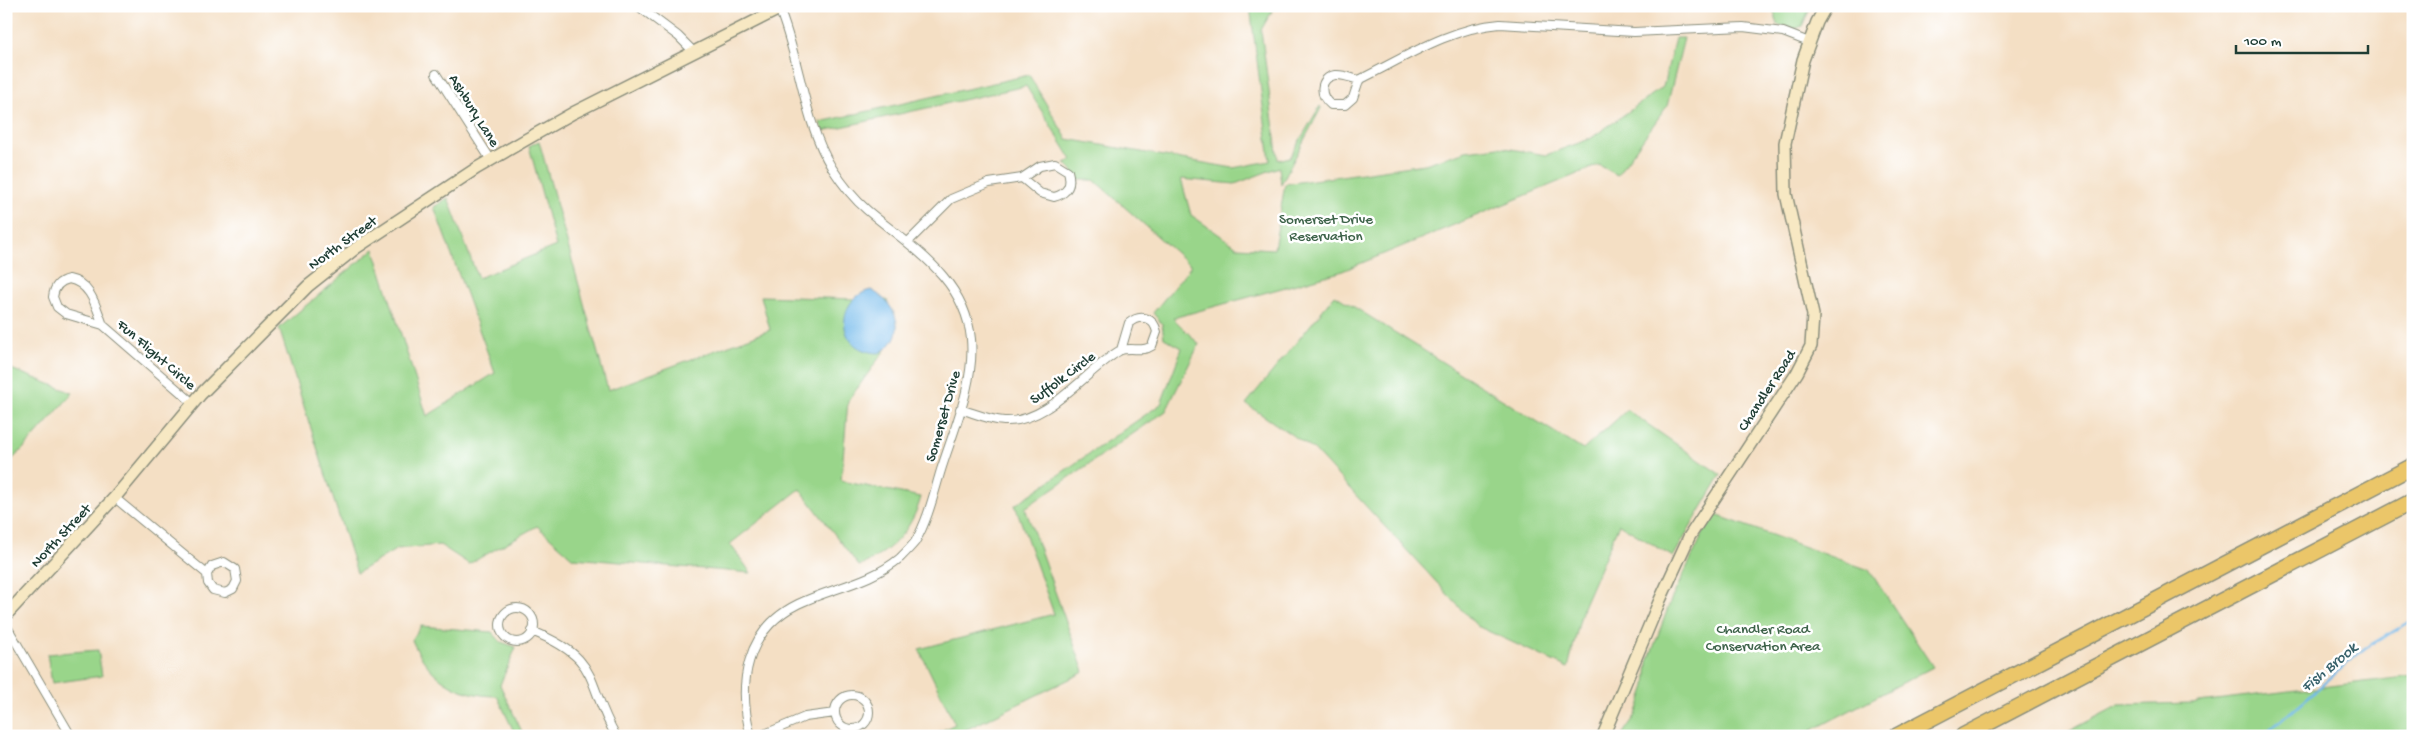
<svg xmlns="http://www.w3.org/2000/svg" width="2419" height="742" viewBox="0 0 2419 742" font-family="'Gochi Hand',sans-serif">
	<rect width="100%" height="100%" fill="#fff"/>
	<filter id="ink" filterUnits="userSpaceOnUse"><feTurbulence type="fractalNoise" baseFrequency=".02" numOctaves="2"/><feDisplacementMap in="SourceGraphic" scale="10" xChannelSelector="R" yChannelSelector="G"/><feConvolveMatrix kernelMatrix="1 2 1 2 8 2 1 2 1" color-interpolation-filters="sRGB"/></filter>
	<filter id="wash" filterUnits="userSpaceOnUse"><feTurbulence type="fractalNoise" baseFrequency=".0096" numOctaves="4" result="noise"/><feDisplacementMap in="SourceGraphic" scale="20" xChannelSelector="R" yChannelSelector="G"/><feGaussianBlur stdDeviation="1.12" result="paint"/><feColorMatrix in="noise" values="0 0 0 0 0 0 0 0 0 0 0 0 0 0 0 0 0 1.4 0 .05"/><feComposite in="paint" operator="in"/></filter>
	<g filter="url(#wash)">
		<rect width="100%" height="100%" fill="#f4dfc4"/>
		<path fill="#99d58a" stroke="#5c895f" d="M1250,6H1275L1261,30L1278,160L1290,157L1320,106L1321,108L1281,184L1279,167L1235,184L1181,179L1191,215L1237,247L1274,249L1285,184L1425,164L1466,151L1499,147L1546,155L1590,139L1663,87L1675,38H1684L1667,106L1617,175L1599,165L1340,272L1173,318L1199,344L1166,411L1025,508L1084,672L953,736H931L955,724L919,649L1054,614L1015,505L1161,404L1182,348L1164,338L1162,324L1153,313L1191,266L1094,180H1075L1072,170L1065,163L1072,160L1026,86L823,131L820,122L1029,75L1067,139L1233,168L1270,161Z
			M1772,6H1811L1802,26L1795,29L1778,25Z
			M539,141L608,390L770,330L761,296L887,300L895,336L848,401L841,481L921,497C912,530 890,553 859,566L800,489L730,544L751,573L573,558L537,526L469,564L440,545L397,549L357,573L279,328L374,249L427,416L495,373L434,207L448,198L478,278L556,246L529,146Z
			M1335,295L1583,450L1627,410L1721,475L1673,557L1619,524L1583,607L1568,668L1477,626L1314,450L1246,404Z
			M6,367L73,393L25,447L6,465Z
			M1716,515L1869,570L1933,667L1801,736H1621L1636,715L1646,686L1648,662L1671,600L1703,534Z
			M421,626L492,632L501,642L516,647L500,685L524,736H516L497,696C457,696 428,677 412,640Z
			M98,650L102,676L52,683L47,654Z
			M2413,676V736H2060L2119,705L2191,703Z"/>
		<path fill="#73baeb" stroke="#497c90" d="M871,290C897,303 910,337 879,353C833,352 836,297 871,290Z"/>
		<g fill="none" stroke-linecap="round" stroke-linejoin="round">
			<path stroke="#73baeb" stroke-width="2.5" d="M2263,736L2365,648L2413,620"/>
		</g>
	</g>
	<g filter="url(#ink)">
		<g fill="none" stroke-linecap="round" stroke-linejoin="round">
			<defs>
				<path id="street" d="M638,6L678,36L694,52
					M436,74L491,160
					M1359,80L1353,98L1345,105H1331C1319,96 1319,78 1335,75C1343,74 1351,78 1359,80C1404,58 1449,28 1500,24L1634,32L1743,27L1783,32L1809,42
					M909,241L951,199L989,183L1022,178L1040,193L1054,197C1068,193 1072,185 1068,171L1055,163L1040,166L1022,178
					M103,325C96,307 91,283 69,279C59,281 54,287 53,297L57,307L66,314L103,325L193,403
					M960,409C974,413 989,420 1004,421C1048,424 1084,372 1119,351C1129,346 1142,353 1152,346L1157,332C1154,318 1141,313 1129,323L1121,350
					M115,498L207,574L208,583L213,590L225,593L233,589L237,581L235,569L224,562L212,566L207,574
					M500 625a17 17 0 1 1 34 0a17 17 0 1 1-34 0Z
					M6,625L71,736
					M532,631C603,660 584,680 616,736
					M835 712a17 17 0 1 1 34 0a17 17 0 1 1-34 0Z
					M751,736C737,685 745,630 798,604C831,588 870,583 900,558C905,553 911,547 915,542C928,520 934,493 941,470C954,429 975,382 971,339C965,277 909,246 867,210C854,199 841,182 832,168C803,121 800,57 778,6
					M760,736L805,717L835,713"/>
				<path id="secondary" d="M6,615L116,496L200,395L308,286L356,248L477,168L527,139L573,113L785,6
					M1603,736L1660,600L1689,537L1797,373L1811,346L1813,315L1786,194L1785,143L1803,60L1817,22L1826,6"/>
				<path id="highway" d="M1897,736L2413,466
					M1963,736L2413,501"/>
			</defs>
			<use href="#street" stroke="#8a8e7c" stroke-width="10"/>
			<use href="#secondary" stroke="#8a8e7c" stroke-width="14"/>
			<use href="#highway" stroke="#8a8e7c" stroke-width="18"/>
			<use href="#street" stroke="#fff" stroke-width="8"/>
			<use href="#secondary" stroke="#f7e8c3" stroke-width="11"/>
			<use href="#highway" stroke="#ebc669" stroke-width="15"/>
		</g>
	</g>
	<g text-anchor="middle" stroke-width="5" stroke-linejoin="round" paint-order="stroke">
		<g font-size="15" fill="#1f3d34" stroke="#fff">
			<text transform="translate(475 110) rotate(58)" y="5">Ashbury Lane</text>
			<text transform="translate(342 242) rotate(-36)" y="5">North Street</text>
			<text transform="translate(157 354) rotate(41)" y="5">Fun Flight Circle</text>
			<text transform="translate(1062 377) rotate(-37)" y="5">Suffolk Circle</text>
			<text transform="translate(1766 390) rotate(-57)" y="5">Chandler Road</text>
			<text transform="translate(942 416) rotate(-74)" y="5">Somerset Drive</text>
			<text transform="translate(60 535) rotate(-47)" y="5">North Street</text>
		</g>
		<g font-size="15" fill="#3e634a" stroke="#fff">
			<text x="1326" y="223">Somerset Drive<tspan x="1326" dy="17">Reservation</tspan></text>
			<text x="1763" y="633">Chandler Road<tspan x="1763" dy="17">Conservation Area</tspan></text>
		</g>
		<g font-size="16" font-style="italic" fill="#38626b" stroke="#fff">
			<text transform="translate(2328 666) rotate(-40)" y="6">Fish Brook</text>
		</g>
	</g>
	<rect width="2419" height="742" fill="none" stroke="#fff" stroke-width="25"/>
	<path d="M2236 45v8h132v-8" fill="none" stroke="#1f3d34" stroke-width="2.5"/>
	<text x="2244" y="45" font-size="15" fill="#1f3d34" stroke="#ffffff" stroke-width="4" paint-order="stroke">100 m</text>
</svg>
